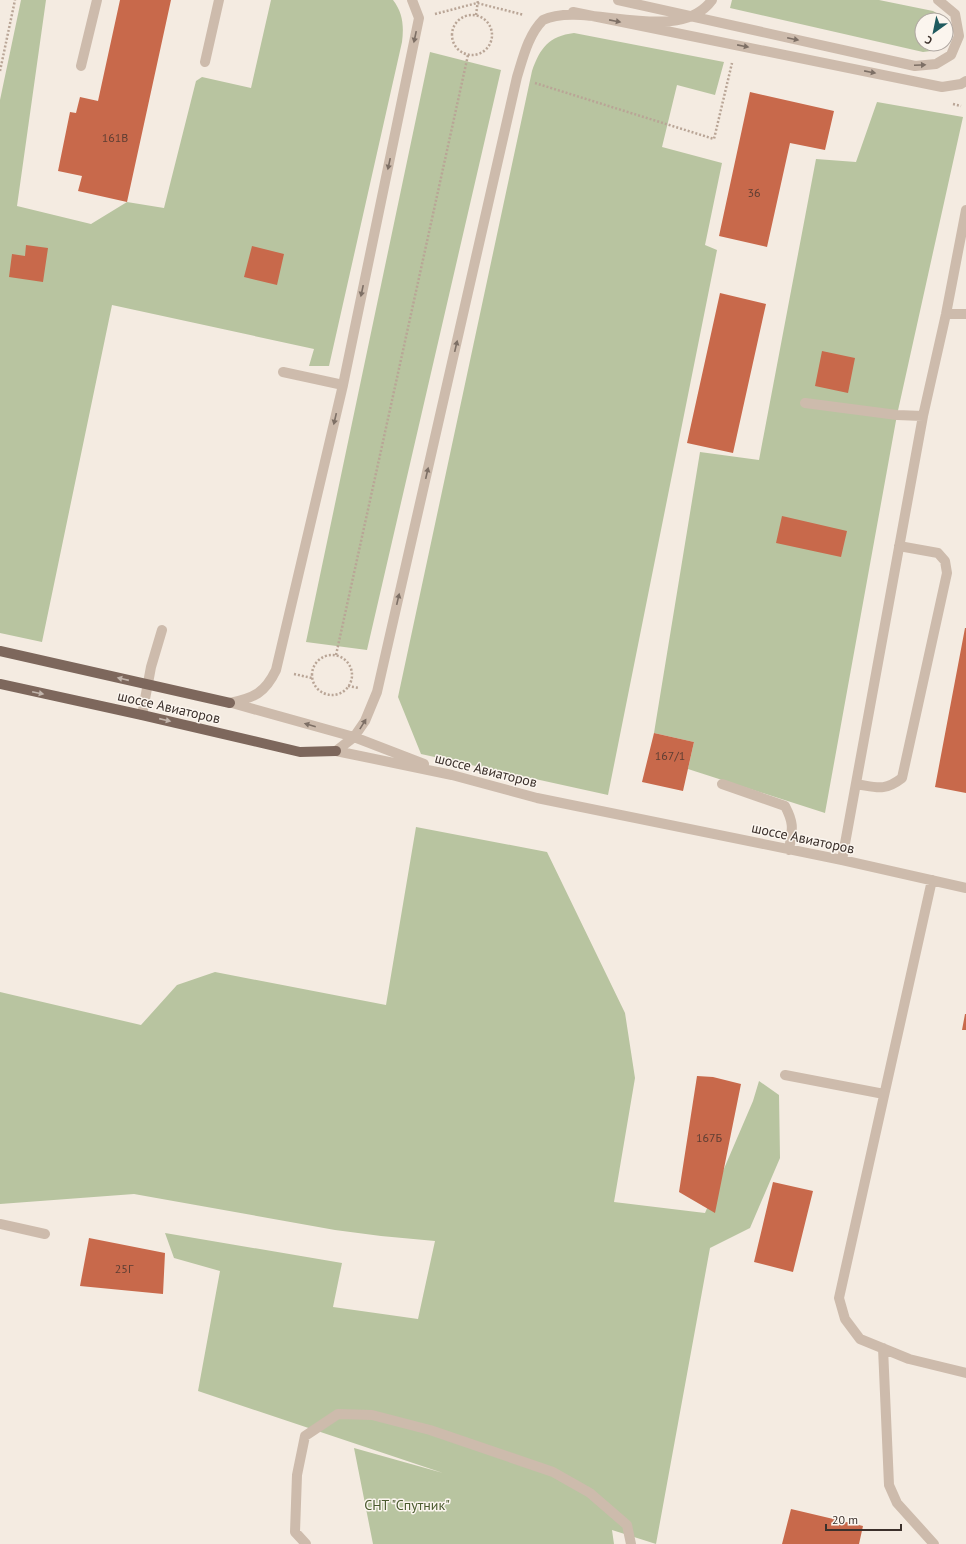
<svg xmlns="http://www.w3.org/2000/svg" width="966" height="1544" viewBox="0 0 966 1544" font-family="'PT Sans',sans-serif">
	<rect width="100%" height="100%" fill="#f4ebe1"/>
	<path fill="#b8c4a0" d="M21,0H46L17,206L91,224L127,202L164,208L196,81L202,77L251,88L271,0H393C403,13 404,26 402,42L329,366H309L314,349L112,305L42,642L0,633V100Z
		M732,0H879L933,11L940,15L944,20H922V44H942L931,51L923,52L730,8Z
		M574,33L724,62L715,95L677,85L662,147L722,163L705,245L717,250L608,795L421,754L398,697L532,71C540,48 549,36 574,33Z
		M430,52L501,70L367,650L306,642Z
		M877,102L963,117L897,415L825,813L688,769L694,742L654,733L700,452L759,460L816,159L856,162Z
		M416,827L547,852L625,1013L635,1078L614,1202L705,1213L753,1101L759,1081L779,1095L780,1158L750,1228L710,1248L656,1544L612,1530L614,1544H373L354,1448L443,1473L198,1391L220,1271L174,1258L165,1233L342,1263L333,1307L418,1319L435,1241L381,1236L335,1230L134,1194L0,1204V992L141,1025L177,985L215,972L386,1005Z"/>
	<path fill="#c8694b" d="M120,0H171L127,202L78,191L82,176L58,171L70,112L76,113L80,97L98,101Z
		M750,92L834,111L825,150L790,143L767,247L719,236Z
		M26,245L48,248L43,282L9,277L12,254L25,256Z
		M252,246L284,254L277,285L244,277Z
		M720,293L766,304L733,453L687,443Z
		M822,351L855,358L848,393L815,386Z
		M782,516L847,531L841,557L776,543Z
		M965,628H966V793L935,787Z
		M654,733L694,742L683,791L642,782Z
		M965,1014H966V1030H962Z
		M697,1076L713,1077L741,1084L715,1213L679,1192Z
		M773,1182L813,1191L793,1272L754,1262Z
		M89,1238L165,1253L163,1294L80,1286Z
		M791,1509L863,1526L859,1544H782Z"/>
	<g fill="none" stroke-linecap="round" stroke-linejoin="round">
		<path stroke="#b9a596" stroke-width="2.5" stroke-dasharray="2 2" stroke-linecap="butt" d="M435,14L477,3L524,15
			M476,15L478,0
			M452 35a20 20 0 1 1 40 0a20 20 0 1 1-40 0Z
			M0,71L15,0
			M535,83L714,139L732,63
			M953,104L961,106
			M336,655L468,55
			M312 675a20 20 0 1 1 40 0a20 20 0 1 1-40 0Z
			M294,674L312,678
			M348,686L359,688"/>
		<path stroke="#cdbbac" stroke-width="10" d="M618,0L915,66L936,64L951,55L959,36L955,14L938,0
			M573,12L942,87L961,84L966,81
			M205,62L219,0
			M81,66L97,0
			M946,314H966
			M283,372L343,385
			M805,403L897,415L923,416
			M230,703C254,698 265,693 276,670L343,385L419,18L412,0
			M232,703L354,737L424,764
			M142,715L151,667L162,630
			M336,751L354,737L365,721L377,692L517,77C523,58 528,35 543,20C584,0 678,47 712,0
			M336,751L452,775L537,798L842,860L966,888
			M722,784L785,806C795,825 792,830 789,850
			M856,784C876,787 884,792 902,778L947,573L945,561L938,553L899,546
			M842,860L923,416L946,314L966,210
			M932,880L839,1298L845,1319L860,1339L909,1359L966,1373
			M785,1075L884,1094
			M0,1224L45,1234
			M883,1348L889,1485L897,1503L934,1544
			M306,1544L295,1532L297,1475L305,1436L338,1414L372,1415L430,1430L553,1472L590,1493L627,1525L631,1544"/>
		<path stroke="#7d675c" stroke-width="10" d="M0,651L230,703
			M0,684L142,715L300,752L336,751"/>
	</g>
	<defs><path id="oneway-solid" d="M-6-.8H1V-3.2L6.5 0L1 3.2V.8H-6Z"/></defs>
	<g fill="#7d6f65">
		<use href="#oneway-solid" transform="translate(615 21) rotate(11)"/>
		<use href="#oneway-solid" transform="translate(415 37) rotate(102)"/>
		<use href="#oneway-solid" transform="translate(793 39) rotate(12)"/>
		<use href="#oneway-solid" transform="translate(743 46) rotate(11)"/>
		<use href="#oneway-solid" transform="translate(920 65) rotate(-2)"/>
		<use href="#oneway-solid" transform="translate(870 72) rotate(11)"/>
		<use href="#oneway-solid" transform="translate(389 164) rotate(102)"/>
		<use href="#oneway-solid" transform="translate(362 291) rotate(102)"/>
		<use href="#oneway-solid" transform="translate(456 346) rotate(-77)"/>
		<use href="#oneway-solid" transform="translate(335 419) rotate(103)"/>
		<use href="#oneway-solid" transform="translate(427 473) rotate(-77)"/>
		<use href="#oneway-solid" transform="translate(398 599) rotate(-77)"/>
		<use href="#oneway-solid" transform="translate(363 724) rotate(-58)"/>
		<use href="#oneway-solid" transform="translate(310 725) rotate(-164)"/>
	</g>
	<g fill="#c2b5ac">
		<use href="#oneway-solid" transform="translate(123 679) rotate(-167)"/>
		<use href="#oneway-solid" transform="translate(38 693) rotate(12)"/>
		<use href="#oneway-solid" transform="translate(165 720) rotate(13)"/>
	</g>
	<g text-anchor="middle" stroke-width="3" stroke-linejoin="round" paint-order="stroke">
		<g font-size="12" fill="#5e3e33">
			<text x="115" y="142">161В</text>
			<text x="754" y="197">36</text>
			<text x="670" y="760">167/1</text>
			<text x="709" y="1142">167Б</text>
			<text x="124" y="1273">25Г</text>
		</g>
		<g font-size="14" fill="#3b302b" stroke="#fbf5ee">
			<text transform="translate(169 707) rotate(13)" y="5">шоссе Авиаторов</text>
			<text transform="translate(486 770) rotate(14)" y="5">шоссе Авиаторов</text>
			<text transform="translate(803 838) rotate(12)" y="5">шоссе Авиаторов</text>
		</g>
		<g font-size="14" fill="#4a5a2e" stroke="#fbf5ee">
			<text x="407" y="1510">СНТ "Спутник"</text>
		</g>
	</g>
	<g transform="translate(934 32) rotate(213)"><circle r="19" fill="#fbf5ee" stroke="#aea6a0"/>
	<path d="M0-3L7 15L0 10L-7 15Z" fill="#1f5a5e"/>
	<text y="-6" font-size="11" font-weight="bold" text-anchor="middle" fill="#3b302b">С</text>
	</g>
	<path d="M826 1524v6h75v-6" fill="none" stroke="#3b302b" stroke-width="2"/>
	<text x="832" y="1524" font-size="12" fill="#3b302b" stroke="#fbf5ee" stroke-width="3" paint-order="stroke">20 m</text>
</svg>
